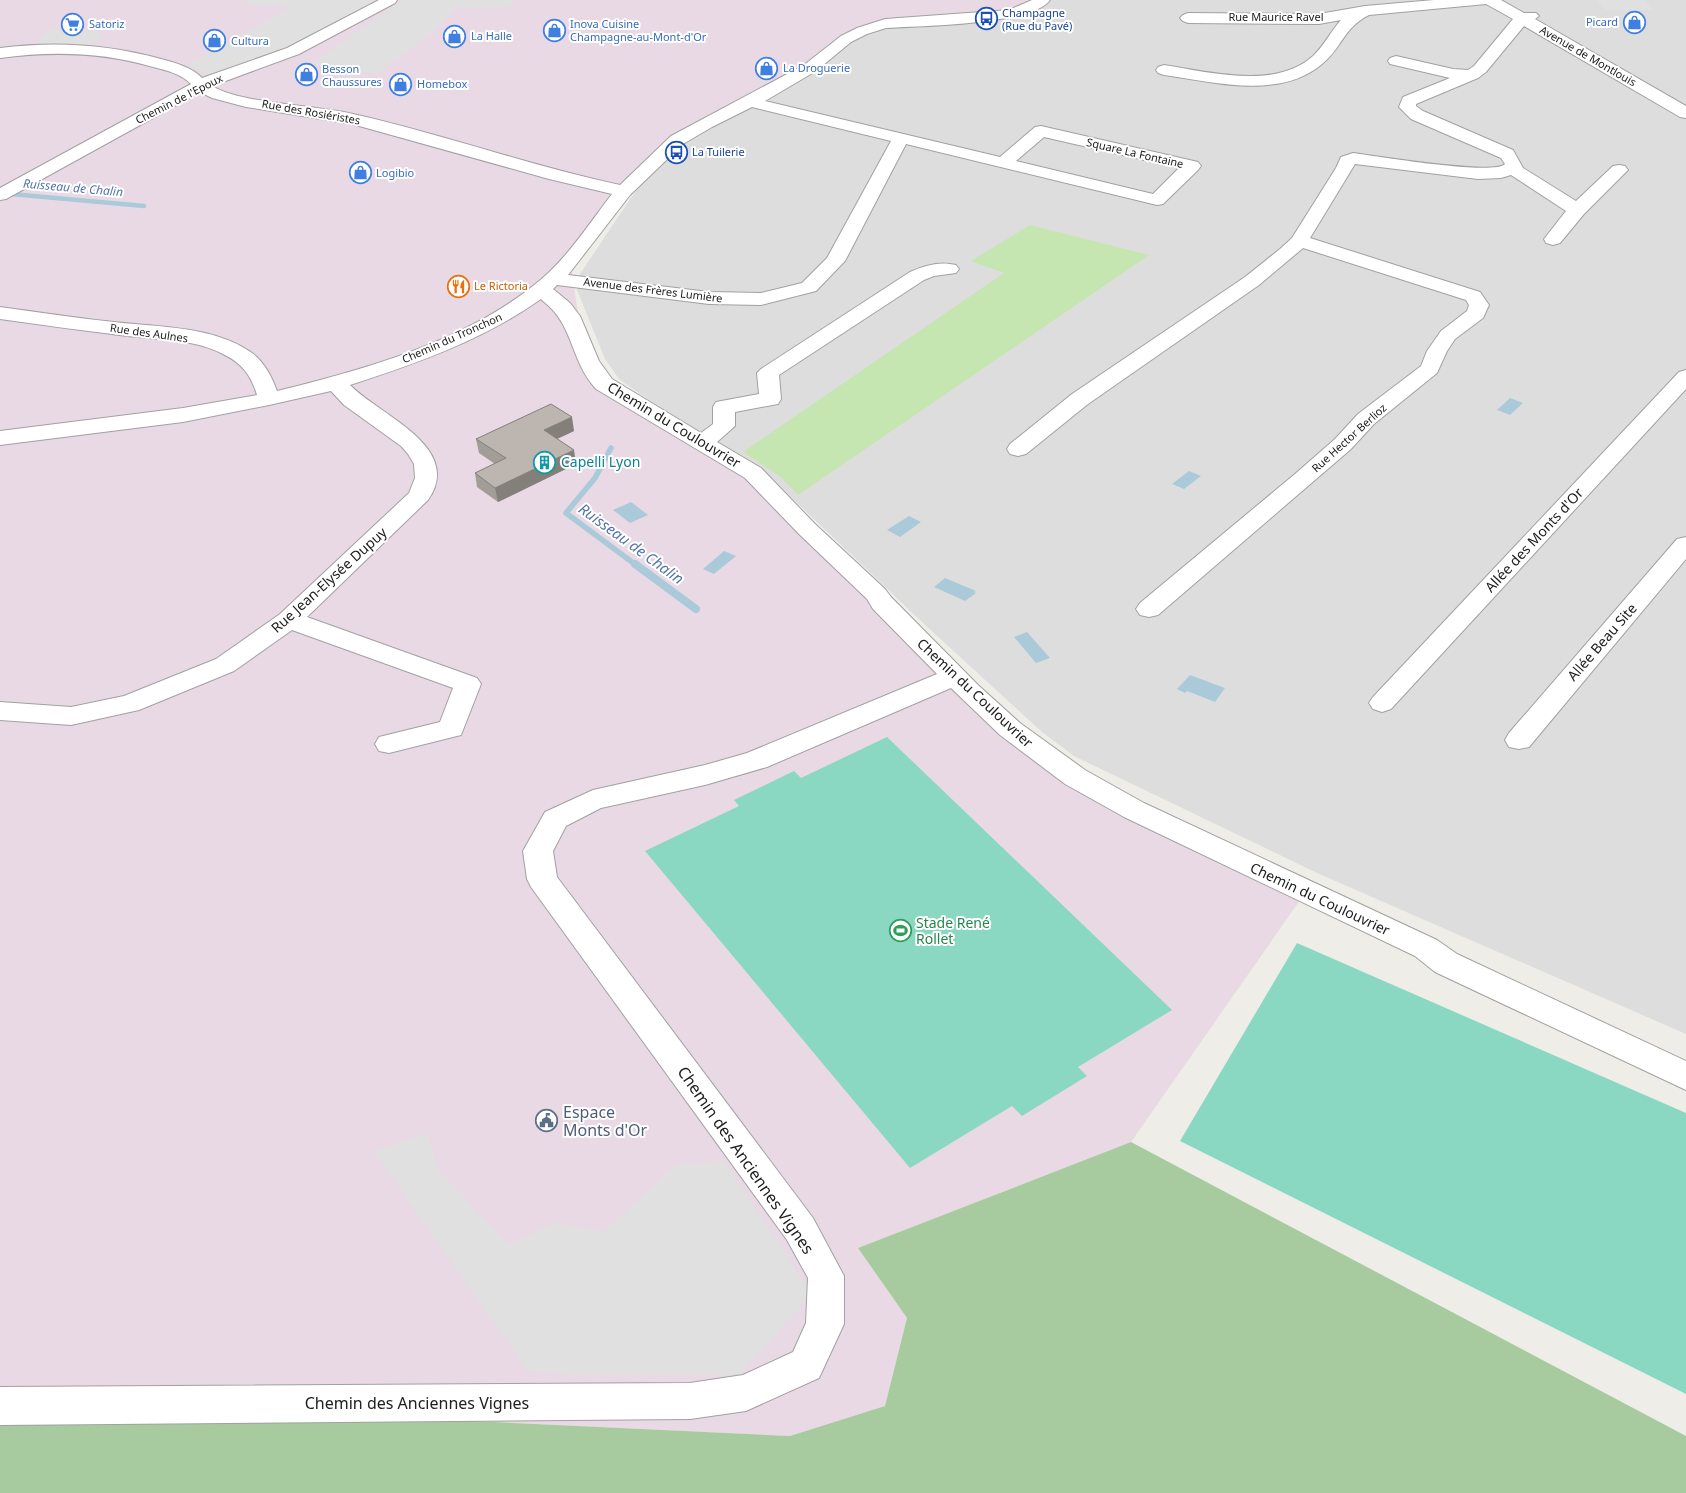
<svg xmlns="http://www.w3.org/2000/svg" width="1686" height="1493" viewBox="0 0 1686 1493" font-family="'Noto Sans',sans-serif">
	<rect width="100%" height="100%" fill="#efede7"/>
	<path fill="#ddd" d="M1028,0H1686V1034L1317,873L1074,756L1042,732L922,622L773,480L711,444L619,379L605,359L577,290L580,274L659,156L862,31L1020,8Z"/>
	<path fill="#e8d9e4" d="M0,0H1028L1020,8L985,14L862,31L750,102L672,142L570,260L587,373L761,487L1010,729L1305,893L1131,1142L858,1248L907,1318L885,1406L790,1436L325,1414L0,1416Z"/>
	<path fill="#c5e5b1" d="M1030,225L1149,255L798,495L781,477L743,452L1004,273L971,261Z"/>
	<path fill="#a7cb9f" d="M1131,1142L1686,1436V1493H0V1414H325L790,1436L885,1406L907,1318L858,1248Z"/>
	<path fill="#8bd8c2" d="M887,737L1172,1010L1078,1067L1087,1076L1022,1116L1012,1106L910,1168L645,851L739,806L734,800L794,771L801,778Z
		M1297,943L1686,1113V1394L1180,1141Z"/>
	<path fill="#e0e0e0" d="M249,0H380L281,50L206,75L187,65L294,7L242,4Z
		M402,0H514L509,7L455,8L434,31L377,74L312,64Z
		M1596,0H1644L1654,10L1606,11Z
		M48,30L103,33L102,38L91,44L38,43V40Z
		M428,1133L438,1170L509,1245L555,1223L604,1232L675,1166L724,1160L812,1294L740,1375H569L527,1370L374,1152Z"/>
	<path fill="#abcad9" d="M1510,398L1523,403L1510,415L1497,410Z
		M1189,471L1201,476L1184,489L1172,484Z
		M631,502L648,515L630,523L613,510Z
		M909,516L921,522L900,537L887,530Z
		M724,551L736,556L714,574L703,569Z
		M945,578L976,591L974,592L976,593L965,601L934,587Z
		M1027,632L1050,658L1036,663L1014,637Z
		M1190,675L1225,688L1215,702L1187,691L1185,693L1177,689Z"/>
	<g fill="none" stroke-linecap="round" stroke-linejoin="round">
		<path stroke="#abcad9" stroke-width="4.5" d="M0,193L144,206"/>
		<path stroke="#abcad9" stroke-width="5.5" d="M611,448L595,478L566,513L636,565"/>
		<path stroke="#abcad9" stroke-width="8" d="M635,564L696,609"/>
		<defs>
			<path id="minor" d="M379,0H397L395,3L299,54L212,86C242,104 315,105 353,114C443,134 530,166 620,185L671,136L804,65L841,36L857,28L885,19L1009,10L1032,0H1050C1033,25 918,26 886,28L867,34L851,42L816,71L765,101L1000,157L1035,127L1041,126L1198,162L1201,166L1198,170L1163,204L1157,205L906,144L845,261L816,291L761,305L709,304L557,285L553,289L570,303L580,316L599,361L612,379L701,433L713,424V407L716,402L759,394L757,373L761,369L910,272C925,265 940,261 956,265L959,269L956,273L934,276L924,280L779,375L781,399L778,404L735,412V426L717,442L761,468L815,524L885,589L891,597L978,685L1020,723L1085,770L1144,803L1437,940L1457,954L1686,1061V1090L1435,972L1415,956L1124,817L1065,784L1000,735L951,688L767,767L705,785L601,808L566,826L553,851L557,877L813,1218L844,1276V1324L819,1378L746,1411L690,1419L0,1425V1387L690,1383L743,1375L793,1352L806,1323L808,1278L787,1240L531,887L527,879L523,851L545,812L593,790L705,765L747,753L937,674L873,609L867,599L799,534L745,478L596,389C569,359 575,326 543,301L541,299C483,340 417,363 350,385C379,415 465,447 428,500L307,617L477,678L481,684L461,735L389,753L379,751L375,744L379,737L440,722L453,688L292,630L234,671L139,710L71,725L0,720V702L71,707L124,696L216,659L280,614L409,493L415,478L414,464L408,454L401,446L344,405L331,391L269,405L183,422L0,445V431L183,408L257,395C251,376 243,364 225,355C196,339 160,340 128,336C86,331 43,325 0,319V307C38,312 76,318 114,322C159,327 214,326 252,353C264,362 272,377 277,391C363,370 463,342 533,286C565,262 588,225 612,194L549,179L352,124L246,107L212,98L200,92L6,199L0,200V188L191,84C181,74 166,70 153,67C102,52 52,51 0,58V48C55,41 107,44 161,59C175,63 192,67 202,78L287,48ZM752,107L891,141L827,258L802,283L761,293L709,292L568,275L630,195L683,144L712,127ZM1044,137L1179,168L1153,194L1016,161Z
				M1434,0H1501L1524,13H1536L1539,16L1535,19L1686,106V118L1680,117L1524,26L1486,72L1478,78L1416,104V106L1423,111L1513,150L1523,168L1576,201L1613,166L1619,165L1625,166L1628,170L1584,214L1560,243L1553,245L1546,243L1544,239L1566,211L1511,175L1501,178L1478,179L1355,164L1310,238L1480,292L1489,305L1483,318L1455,339L1447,351L1437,373L1374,424L1351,449L1158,615L1149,617L1140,615L1136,609L1140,603L1295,474L1335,439L1358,414L1421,366L1427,351L1441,331L1467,311L1469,305L1466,300L1303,248L1259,285L1088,404L1026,454L1018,456L1010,454L1007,449L1010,444L1072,394L1245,277L1280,249L1292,238L1336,168L1341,157L1353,153C1376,156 1494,176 1505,164L1501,158L1411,119L1399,107L1403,97L1450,78L1390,64L1388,61L1390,58L1396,56L1453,69L1468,70L1474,66L1513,19L1486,4L1369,15C1343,28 1342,48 1322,64C1280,100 1213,82 1164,75L1158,73L1156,70L1158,67L1164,65C1208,72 1276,90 1313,56C1324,46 1331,31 1341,20L1319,24L1188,23L1183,21L1180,18L1183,15L1188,13L1319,14L1365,6Z
				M1686,370V389L1391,709L1382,712L1373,709L1369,703L1373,697L1679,372Z
				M1686,537V559L1529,747L1519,749L1509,747L1505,740L1509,733L1677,539Z"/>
		</defs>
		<use href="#minor" stroke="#a1a1a1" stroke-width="2"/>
		<use href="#minor" fill="#fff" fill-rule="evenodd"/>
	</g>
	<path fill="#a39d97" d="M574,431L557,439L576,464L498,502L477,487L475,473L495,464L479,453L476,439Z"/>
	<path fill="#847f7b" d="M572,417L574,431L546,444L544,430Z
		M574,450L576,464L498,502L495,488Z"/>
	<path fill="#bdb6b0" stroke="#847f7b" d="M551,404L572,417L544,430L574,450L495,488L475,473L506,458L476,439Z"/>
	<defs>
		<symbol id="bus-ring" viewBox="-11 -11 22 22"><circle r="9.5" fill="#fff" stroke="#1a4fb4" stroke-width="1.5"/><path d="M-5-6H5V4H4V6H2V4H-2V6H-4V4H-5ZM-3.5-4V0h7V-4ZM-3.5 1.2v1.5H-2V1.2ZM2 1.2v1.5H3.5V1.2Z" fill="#1a4fb4"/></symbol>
		<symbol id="shop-ring" viewBox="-11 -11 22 22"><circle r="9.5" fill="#fff" stroke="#3f7fe0" stroke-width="1.5"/><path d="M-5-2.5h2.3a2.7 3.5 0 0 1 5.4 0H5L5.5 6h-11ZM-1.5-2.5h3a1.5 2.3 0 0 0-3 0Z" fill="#3f7fe0"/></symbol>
		<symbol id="supermarket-ring" viewBox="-11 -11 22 22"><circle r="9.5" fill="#fff" stroke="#3f7fe0" stroke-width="1.5"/><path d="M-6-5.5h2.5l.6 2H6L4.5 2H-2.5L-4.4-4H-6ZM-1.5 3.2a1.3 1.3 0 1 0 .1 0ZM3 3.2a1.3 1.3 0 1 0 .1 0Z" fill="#3f7fe0"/></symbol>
		<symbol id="restaurant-ring" viewBox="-11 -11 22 22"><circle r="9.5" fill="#fff" stroke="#e8710a" stroke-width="1.5"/><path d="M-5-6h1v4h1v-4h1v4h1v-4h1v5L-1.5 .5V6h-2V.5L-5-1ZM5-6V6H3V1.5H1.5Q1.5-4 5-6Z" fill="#e8710a"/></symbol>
		<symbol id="building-ring" viewBox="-11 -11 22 22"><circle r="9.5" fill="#fff" stroke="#0f9aa8" stroke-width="1.5"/><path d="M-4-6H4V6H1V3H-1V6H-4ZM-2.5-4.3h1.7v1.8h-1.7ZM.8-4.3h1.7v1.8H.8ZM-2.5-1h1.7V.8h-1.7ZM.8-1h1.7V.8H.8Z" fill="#0f9aa8"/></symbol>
		<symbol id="stadium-ring" viewBox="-11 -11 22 22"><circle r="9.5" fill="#fff" stroke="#2e9e5b" stroke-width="1.5"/><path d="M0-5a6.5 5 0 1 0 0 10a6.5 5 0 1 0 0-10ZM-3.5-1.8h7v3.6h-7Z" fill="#2e9e5b"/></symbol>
		<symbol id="civic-ring" viewBox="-11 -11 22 22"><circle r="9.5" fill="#fff" stroke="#5c6f8a" stroke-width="1.5"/><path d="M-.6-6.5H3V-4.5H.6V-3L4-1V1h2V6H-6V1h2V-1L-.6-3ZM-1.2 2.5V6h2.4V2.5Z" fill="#5c6f8a"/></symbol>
	</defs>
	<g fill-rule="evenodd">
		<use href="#bus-ring" x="974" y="6" width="25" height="25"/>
		<use href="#shop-ring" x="1622" y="10" width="25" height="25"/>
		<use href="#supermarket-ring" x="60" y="12" width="25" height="25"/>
		<use href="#shop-ring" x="542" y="18" width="25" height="25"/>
		<use href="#shop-ring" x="442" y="24" width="25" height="25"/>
		<use href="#shop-ring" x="202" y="28" width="25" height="25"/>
		<use href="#shop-ring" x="754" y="56" width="25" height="25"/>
		<use href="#shop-ring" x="294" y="62" width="25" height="25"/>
		<use href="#shop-ring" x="388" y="72" width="25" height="25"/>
		<use href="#bus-ring" x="664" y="140" width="25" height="25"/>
		<use href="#shop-ring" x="348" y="160" width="25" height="25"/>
		<use href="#restaurant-ring" x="446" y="274" width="25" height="25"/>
		<use href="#building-ring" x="532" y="450" width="25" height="25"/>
		<use href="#stadium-ring" x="888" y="918" width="25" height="25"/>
		<use href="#civic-ring" x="534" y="1108" width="25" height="25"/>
	</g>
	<g text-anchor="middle" stroke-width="4" stroke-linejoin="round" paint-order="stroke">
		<g font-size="11" fill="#164399" stroke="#fff" text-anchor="start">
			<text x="1002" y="17">Champagne<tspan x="1002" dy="13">(Rue du Pavé)</tspan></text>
			<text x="692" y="156">La Tuilerie</text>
		</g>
		<g font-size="11" fill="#202020" stroke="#fff">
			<text x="1276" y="21">Rue Maurice Ravel</text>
			<text transform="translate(1588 56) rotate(30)" y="4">Avenue de Montlouis</text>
			<text transform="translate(179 99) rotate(-27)" y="4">Chemin de l'Epoux</text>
			<text transform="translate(311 112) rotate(10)" y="4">Rue des Rosiéristes</text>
			<text transform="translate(1135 153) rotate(13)" y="4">Square La Fontaine</text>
			<text transform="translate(653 290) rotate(7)" y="4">Avenue des Frères Lumière</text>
			<text transform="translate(149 333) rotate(8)" y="4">Rue des Aulnes</text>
			<text transform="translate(452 338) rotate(-24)" y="4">Chemin du Tronchon</text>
			<text transform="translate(1349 438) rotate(-42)" y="4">Rue Hector Berlioz</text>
		</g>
		<g font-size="11" fill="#366cbe" stroke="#fff" text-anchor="start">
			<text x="1618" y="26" text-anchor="end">Picard</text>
			<text x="89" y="28">Satoriz</text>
			<text x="570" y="28">Inova Cuisine<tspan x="570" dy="13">Champagne-au-Mont-d'Or</tspan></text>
			<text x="471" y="40">La Halle</text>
			<text x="231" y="45">Cultura</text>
			<text x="783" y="72">La Droguerie</text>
			<text x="322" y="73">Besson<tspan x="322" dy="13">Chaussures</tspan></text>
			<text x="417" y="88">Homebox</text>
			<text x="376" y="177">Logibio</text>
		</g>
		<g font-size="11" fill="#c56008" stroke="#fff" text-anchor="start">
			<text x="474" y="290">Le Rictoria</text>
		</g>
		<g font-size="12" font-style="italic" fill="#5375a8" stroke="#fff">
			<text transform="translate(73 188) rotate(5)" y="4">Ruisseau de Chalin</text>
		</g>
		<g font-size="14" fill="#202020" stroke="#fff">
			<text transform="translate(674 425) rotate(31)" y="5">Chemin du Coulouvrier</text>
			<text transform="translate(1534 540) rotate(-47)" y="5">Allée des Monts d'Or</text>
			<text transform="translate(329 580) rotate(-42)" y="5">Rue Jean-Elysée Dupuy</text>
			<text transform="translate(1602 642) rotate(-49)" y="5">Allée Beau Site</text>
			<text transform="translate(975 693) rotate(43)" y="5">Chemin du Coulouvrier</text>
			<text transform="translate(1320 899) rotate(25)" y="5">Chemin du Coulouvrier</text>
		</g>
		<g font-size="14" fill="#0d838f" stroke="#fff" text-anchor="start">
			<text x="561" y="467">Capelli Lyon</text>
		</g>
		<g font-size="14" fill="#27864d" stroke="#fff" text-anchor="start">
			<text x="916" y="928">Stade René<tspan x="916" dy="16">Rollet</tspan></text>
		</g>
		<g font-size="15" font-style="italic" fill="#5375a8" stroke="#fff">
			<text transform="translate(631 544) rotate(36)" y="5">Ruisseau de Chalin</text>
		</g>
		<g font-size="16" fill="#4e5e75" stroke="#fff" text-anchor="start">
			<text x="563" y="1118">Espace<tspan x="563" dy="18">Monts d'Or</tspan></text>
		</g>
		<g font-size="16" fill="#202020" stroke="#fff">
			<text transform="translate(746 1160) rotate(55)" y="6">Chemin des Anciennes Vignes</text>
			<text x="417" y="1409">Chemin des Anciennes Vignes</text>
		</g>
	</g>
</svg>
